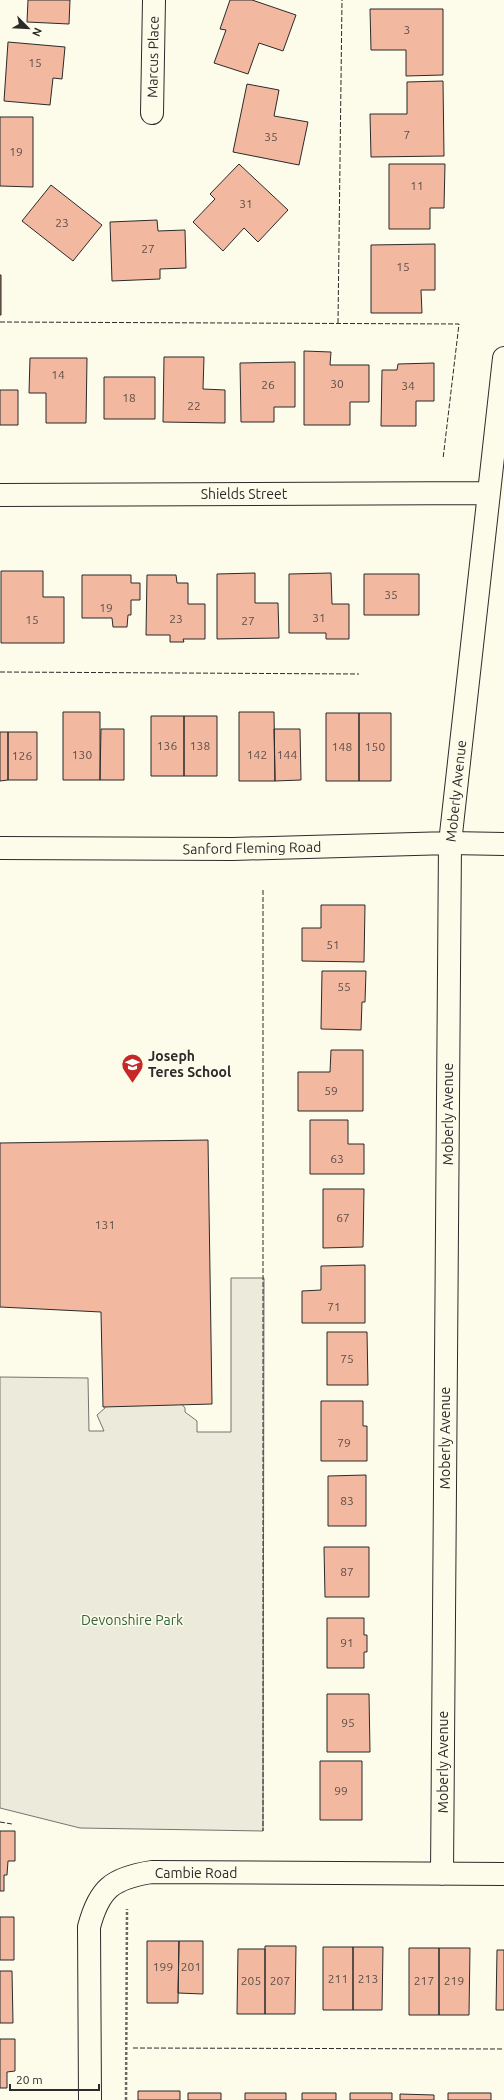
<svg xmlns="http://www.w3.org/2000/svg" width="504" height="2100" viewBox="0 0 504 2100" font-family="Ubuntu,sans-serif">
	<rect width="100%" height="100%" fill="#fdfbea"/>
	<path fill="#ecebdb" stroke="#74746e" d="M231,1278H264L263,1831L80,1828L0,1808V1377L88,1378L89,1431H104L97,1415L105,1408L106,1397L180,1402L185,1408V1412L197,1421V1432H231Z"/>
	<path fill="#f2b8a0" stroke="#2b2b2b" d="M28,0H70L69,24L27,22Z
		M230,0H252L296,15L283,51L259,43L248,74L214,63L226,30L220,29Z
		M370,9H443V75L406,76V50H371Z
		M8,42L65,47L62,79L53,78L50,105L4,101Z
		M443,81L444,156L371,157L370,114H407V82Z
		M247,84L279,90L274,116L308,122L299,165L233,152Z
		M0,117H33V187L0,186Z
		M239,164L288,210L258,242L244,228L223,251L193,222L215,199L210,194Z
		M389,164H445L444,208H430V229H389Z
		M51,185L102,225L73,261L22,221Z
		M157,220L158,231L185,230L186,268L160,269V279L112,281L110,222Z
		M435,244V290H421L422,313H371V245Z
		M0,275H1V315H0Z
		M304,351L331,352L330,365H369V402H350V425H304Z
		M164,357H204L203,389L225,390V423L163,422Z
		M30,358H87L86,423H46V393H29Z
		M295,362V407H274V422H241L240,363Z
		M434,363V401H416V426H381L382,370H397L398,364Z
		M104,377H155V419H104Z
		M0,390H18V425H0Z
		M1,571H43V597H64V643H1Z
		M255,573V603H278L279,638L217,639V574Z
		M331,573L332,604H349V639H326V633H289V574Z
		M364,574H419V615H364Z
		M82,575H131V583H140V600H131V615H128L127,627H113L112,618H82Z
		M147,575H176L177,583H188V604H205V639H183L184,642H170V635H146Z
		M63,712H100V780H63Z
		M239,712H274L275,781H239Z
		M326,713H359V781H326Z
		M359,713H391V781H359Z
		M151,716H184V776H151Z
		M184,716H217V776H184Z
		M101,729H124V780H100Z
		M274,729H300L301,780L275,781Z
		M0,732H8V780L0,781Z
		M8,732H37V780H8Z
		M321,905H365L364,962L302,961V928H321Z
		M322,971H366L365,1002H362L361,1030L321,1029Z
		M331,1050H363V1111H298V1072H330Z
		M310,1120H348V1144H364V1174H310Z
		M208,1140L212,1404L103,1407L101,1312L0,1307V1143Z
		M323,1189H364L363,1247L323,1248Z
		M365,1265V1323H302V1291L321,1290V1266Z
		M327,1332H367L368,1385H327Z
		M321,1401H363V1426H367V1461H321Z
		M366,1475V1526H328V1476Z
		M324,1547H369V1597H325Z
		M327,1618H364V1635H367V1652H364V1668H327Z
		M327,1694H369L370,1752H327Z
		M320,1761H362V1820H320Z
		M0,1831H15V1861H8L7,1875H4V1891H0Z
		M0,1917H14V1960H0Z
		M147,1941H179L178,2003H147Z
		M179,1941H203V1994L178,1993Z
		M265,1946H296L295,2014H265Z
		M323,1947H353V2010H323Z
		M353,1947H383L382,2010H353Z
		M409,1948H439V2015H409Z
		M439,1948H470L469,2015H439Z
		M238,1949H265V2014H237Z
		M497,1950H504V2010H496Z
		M0,1971H12L13,2023H0Z
		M0,2039H15V2071L7,2072V2088H0Z
		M138,2091H180V2100H138Z
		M188,2093H221V2100H188Z
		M245,2093H286V2100H245Z
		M302,2093H336V2100H302Z
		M350,2093H392V2100H350Z
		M448,2093H491V2100H448Z
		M400,2094L434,2095V2100H400Z"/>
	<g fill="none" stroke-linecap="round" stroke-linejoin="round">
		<defs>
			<path id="minor" d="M152,113L154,0
				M0,495L489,493
				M0,848L233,849L450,843L504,844
				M442,1874L450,843L504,358
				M90,2100L89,1927C99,1889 112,1878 152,1872L504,1874"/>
		</defs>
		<use href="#minor" stroke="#2b2b2b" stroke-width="24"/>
		<path stroke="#6a6964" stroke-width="2.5" stroke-dasharray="3 2" stroke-linecap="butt" d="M126,2100L127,1909"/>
		<use href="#minor" stroke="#fdfbea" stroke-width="22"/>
		<path stroke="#2b2b2b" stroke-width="1" stroke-dasharray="5 2" stroke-linecap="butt" d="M0,322L459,324L443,459
			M338,323L342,0
			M0,672L359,674
			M263,890V1831
			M0,1822L12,1824
			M133,2048L504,2049"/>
	</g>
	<defs>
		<symbol id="school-pin" viewBox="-11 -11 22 30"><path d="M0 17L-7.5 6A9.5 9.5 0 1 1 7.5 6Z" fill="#c62828" stroke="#fdfbea"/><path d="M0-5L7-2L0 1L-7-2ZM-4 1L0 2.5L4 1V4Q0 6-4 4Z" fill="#fff"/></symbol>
	</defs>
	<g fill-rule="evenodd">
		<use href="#school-pin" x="120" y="1052" width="25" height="34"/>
	</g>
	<g text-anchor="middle" stroke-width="3" stroke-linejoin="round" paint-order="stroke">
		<g font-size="12" fill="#5d4e48">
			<text x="407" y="34">3</text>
			<text x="35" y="67">15</text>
			<text x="407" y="139">7</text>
			<text x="271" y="141">35</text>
			<text x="16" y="156">19</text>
			<text x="417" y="190">11</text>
			<text x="246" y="208">31</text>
			<text x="62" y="227">23</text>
			<text x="148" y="253">27</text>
			<text x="403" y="271">15</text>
			<text x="58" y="379">14</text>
			<text x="337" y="388">30</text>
			<text x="268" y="389">26</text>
			<text x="408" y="390">34</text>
			<text x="129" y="402">18</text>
			<text x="194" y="410">22</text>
			<text x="391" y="599">35</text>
			<text x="106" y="612">19</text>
			<text x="319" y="622">31</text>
			<text x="176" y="623">23</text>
			<text x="32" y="624">15</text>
			<text x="248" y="625">27</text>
			<text x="167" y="750">136</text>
			<text x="200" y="750">138</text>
			<text x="342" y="751">148</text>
			<text x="375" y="751">150</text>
			<text x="82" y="759">130</text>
			<text x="257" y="759">142</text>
			<text x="287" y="759">144</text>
			<text x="22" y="760">126</text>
			<text x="333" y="949">51</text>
			<text x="344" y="991">55</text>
			<text x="331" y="1095">59</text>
			<text x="337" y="1163">63</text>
			<text x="343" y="1222">67</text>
			<text x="105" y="1229">131</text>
			<text x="334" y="1311">71</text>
			<text x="347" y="1363">75</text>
			<text x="344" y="1447">79</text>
			<text x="347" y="1505">83</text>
			<text x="347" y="1576">87</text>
			<text x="347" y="1647">91</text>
			<text x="348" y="1727">95</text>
			<text x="341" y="1795">99</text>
			<text x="163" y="1971">199</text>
			<text x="191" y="1971">201</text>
			<text x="338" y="1983">211</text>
			<text x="368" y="1983">213</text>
			<text x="251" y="1985">205</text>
			<text x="280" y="1985">207</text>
			<text x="424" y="1985">217</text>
			<text x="454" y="1985">219</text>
		</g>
		<g font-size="14" fill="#2b2b2b" stroke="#fdfbea">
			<text transform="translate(153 57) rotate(-89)" y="5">Marcus Place</text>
			<text x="244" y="499">Shields Street</text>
			<text transform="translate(456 791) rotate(-84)" y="5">Moberly Avenue</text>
			<text transform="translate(252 848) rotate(-1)" y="5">Sanford Fleming Road</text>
			<text transform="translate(448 1114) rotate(-90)" y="5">Moberly Avenue</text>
			<text transform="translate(445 1438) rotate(-90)" y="5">Moberly Avenue</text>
			<text transform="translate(443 1762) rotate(-90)" y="5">Moberly Avenue</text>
			<text x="196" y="1878">Cambie Road</text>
		</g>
		<g font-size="14" font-weight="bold" fill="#2b2b2b" stroke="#fdfbea" text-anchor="start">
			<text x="148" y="1061">Joseph<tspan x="148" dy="16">Teres School</tspan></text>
		</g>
		<g font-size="14" fill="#34623c" stroke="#fdfbea">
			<text x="132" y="1625">Devonshire Park</text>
		</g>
	</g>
	<g transform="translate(28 28) rotate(114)" stroke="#fdfbea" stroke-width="3" paint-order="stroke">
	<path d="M0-3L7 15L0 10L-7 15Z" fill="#2b2b2b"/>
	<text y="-6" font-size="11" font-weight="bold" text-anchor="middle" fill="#2b2b2b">N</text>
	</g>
	<path d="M10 2084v6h89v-6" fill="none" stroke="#2b2b2b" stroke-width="2"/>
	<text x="16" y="2084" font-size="12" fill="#2b2b2b" stroke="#fdfbea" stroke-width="3" paint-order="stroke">20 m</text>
</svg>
